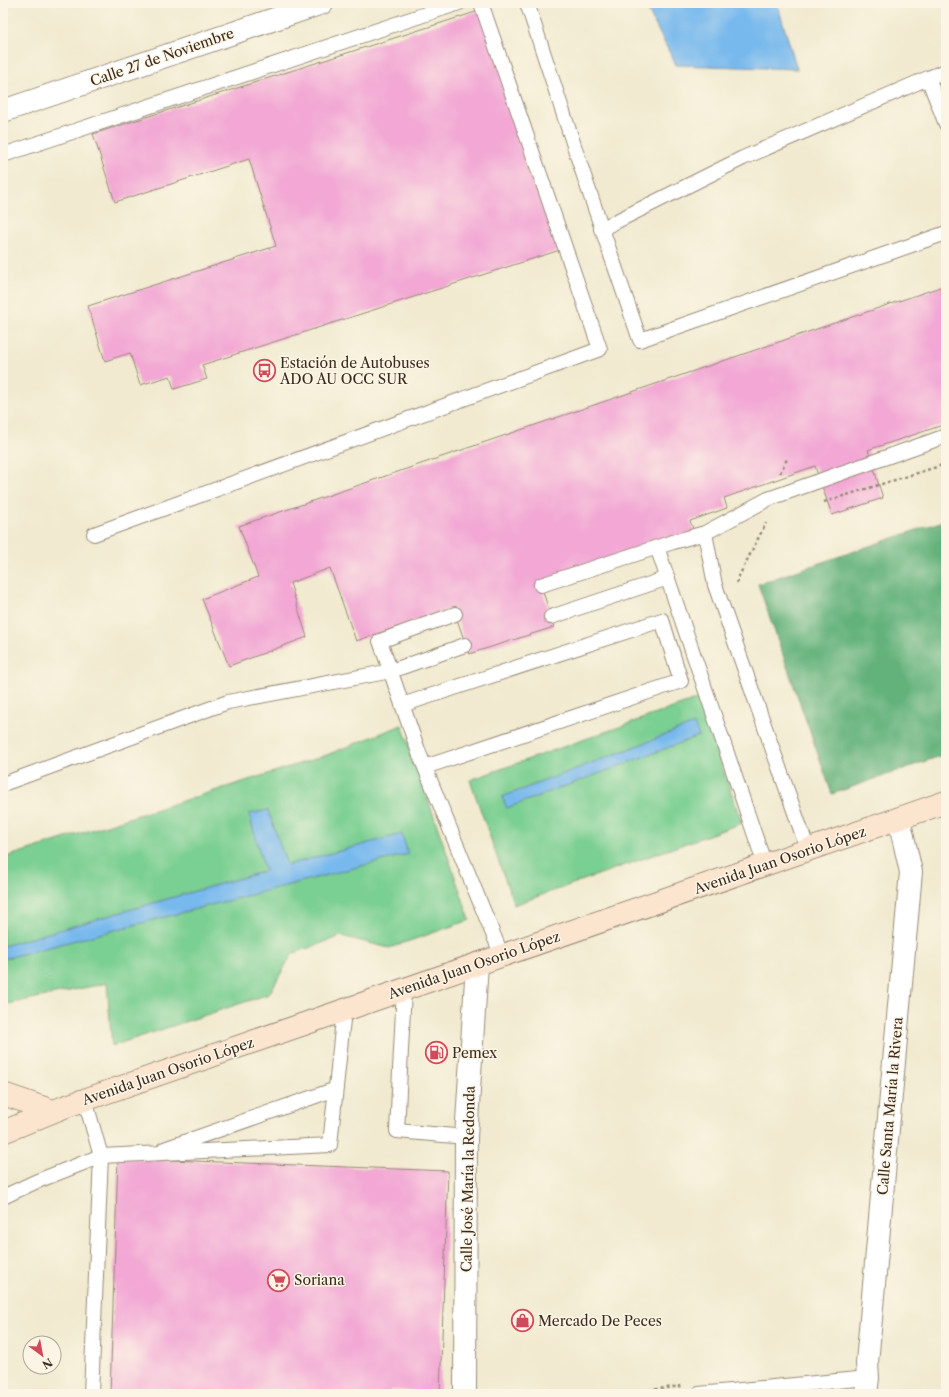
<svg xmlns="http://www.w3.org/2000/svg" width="949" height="1397" viewBox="0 0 949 1397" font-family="'Libre Caslon Text',serif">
	<rect width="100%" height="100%" fill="#fcf5e5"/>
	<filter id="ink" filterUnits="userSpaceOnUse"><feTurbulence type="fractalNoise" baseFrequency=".025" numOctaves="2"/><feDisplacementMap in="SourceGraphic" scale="8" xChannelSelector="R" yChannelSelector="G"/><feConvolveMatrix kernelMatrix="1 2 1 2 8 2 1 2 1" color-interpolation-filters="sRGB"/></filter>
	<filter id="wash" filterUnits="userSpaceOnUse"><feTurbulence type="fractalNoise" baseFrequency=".012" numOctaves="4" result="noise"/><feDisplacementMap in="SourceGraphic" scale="16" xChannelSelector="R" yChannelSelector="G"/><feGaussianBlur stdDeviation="0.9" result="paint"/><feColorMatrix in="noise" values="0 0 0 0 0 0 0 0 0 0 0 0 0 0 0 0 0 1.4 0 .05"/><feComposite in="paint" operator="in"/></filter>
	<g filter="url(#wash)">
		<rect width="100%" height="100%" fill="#f1ead0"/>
		<path fill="#7acf92" stroke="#5a7c58" d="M698,699L742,823L514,905L470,780Z
			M402,725L470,920L389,948L341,936L292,954L269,994L112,1046L107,983L3,1005V858L324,756Z"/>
		<path fill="#63b27c" stroke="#4f6e4d" d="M946,520V754L832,794L758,584Z"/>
		<path fill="#78b9ed" stroke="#5a7286" d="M644,3H777L797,69L676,65Z
			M694,724L699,736L507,808L502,797Z
			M268,810L287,865L402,834L408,854L3,959V946L265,871L249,814Z"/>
		<g id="blocks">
			<path fill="#f2a7d4" d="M482,10L560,250L202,365L207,379L174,389L170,376L140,385L130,353L105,361L88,306L276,246L249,159L115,202L93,134Z
				M946,285V424L868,450L883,498L832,515L815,466L724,498L727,508L690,521L694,531L541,585L554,627L469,654L453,608L356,641L330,568L290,583L307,637L229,666L202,599L258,577L239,526Z
				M118,1158L448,1171L440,1393L390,1390V1394H110Z"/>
		</g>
	</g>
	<g filter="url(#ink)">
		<use href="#blocks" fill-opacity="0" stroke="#968a77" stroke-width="1"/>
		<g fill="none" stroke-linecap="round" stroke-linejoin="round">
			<defs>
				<path id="lane" d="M527,3L587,185L640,340L946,233
					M928,78L946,124
					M3,155L459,3
					M601,229L743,158L928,78L946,71
					M94,534L600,349L481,3
					M657,547L765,865
					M541,585L673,542L705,533
					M455,614L380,641L419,753L502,956
					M551,617L668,578
					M402,705L662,620L681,681L425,767
					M3,784L228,702L391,671L465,645
					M808,850L715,585L705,533L768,499L946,436
					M404,989L397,1131L466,1137
					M85,1100L101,1156L91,1394
					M164,1149L336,1089
					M3,1197L35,1182L101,1156L330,1145L344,1010
					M699,1394L868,1378"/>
				<path id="street" d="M3,111L322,3
					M465,1394L466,1137L477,964
					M866,1394L868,1378L867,1363L911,872L899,819"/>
				<path id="secondary" d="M3,1094L53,1111
					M3,1132L64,1107L946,802"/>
			</defs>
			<use href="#lane" stroke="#968a77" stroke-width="16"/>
			<use href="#street" stroke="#968a77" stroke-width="24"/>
			<use href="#secondary" stroke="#968a77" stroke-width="24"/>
			<path stroke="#968a77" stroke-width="2.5" stroke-dasharray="3 3" stroke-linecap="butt" d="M780,473L787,459
				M824,502L946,464
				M738,583L737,580L766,523
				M619,1394L682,1386"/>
			<use href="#lane" stroke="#fff" stroke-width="14"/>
			<use href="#street" stroke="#fff" stroke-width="22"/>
			<use href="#secondary" stroke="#fce5cf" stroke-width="22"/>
		</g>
	</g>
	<defs>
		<symbol id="bus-ring" viewBox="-11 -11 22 22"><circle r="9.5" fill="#fcf5e5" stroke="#d1495b" stroke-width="1.5"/><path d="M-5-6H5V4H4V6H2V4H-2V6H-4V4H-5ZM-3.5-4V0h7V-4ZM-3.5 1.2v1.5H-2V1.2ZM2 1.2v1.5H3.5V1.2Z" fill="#d1495b"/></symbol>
		<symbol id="fuel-ring" viewBox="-11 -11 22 22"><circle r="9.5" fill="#fcf5e5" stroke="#d1495b" stroke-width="1.5"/><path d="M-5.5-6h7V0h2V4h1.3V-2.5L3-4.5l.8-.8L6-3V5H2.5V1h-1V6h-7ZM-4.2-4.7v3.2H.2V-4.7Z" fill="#d1495b"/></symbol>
		<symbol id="supermarket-ring" viewBox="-11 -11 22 22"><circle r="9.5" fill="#fcf5e5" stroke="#d1495b" stroke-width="1.5"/><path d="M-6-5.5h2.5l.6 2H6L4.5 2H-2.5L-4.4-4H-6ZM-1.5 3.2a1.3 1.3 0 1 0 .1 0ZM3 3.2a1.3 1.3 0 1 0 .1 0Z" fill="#d1495b"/></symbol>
		<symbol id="shop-ring" viewBox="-11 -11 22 22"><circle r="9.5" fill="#fcf5e5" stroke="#d1495b" stroke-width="1.5"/><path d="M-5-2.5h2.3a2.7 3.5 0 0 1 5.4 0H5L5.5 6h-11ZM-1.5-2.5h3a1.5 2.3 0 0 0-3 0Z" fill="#d1495b"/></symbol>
	</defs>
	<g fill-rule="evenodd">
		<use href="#bus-ring" x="252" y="358" width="25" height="25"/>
		<use href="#fuel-ring" x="424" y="1040" width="25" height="25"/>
		<use href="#supermarket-ring" x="266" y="1268" width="25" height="25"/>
		<use href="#shop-ring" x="510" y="1308" width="25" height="25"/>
	</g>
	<g text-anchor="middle" stroke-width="3" stroke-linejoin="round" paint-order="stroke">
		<g font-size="14" fill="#3b2a1e" stroke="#fcf5e5">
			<text transform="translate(162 57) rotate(-19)" y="5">Calle 27 de Noviembre</text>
			<text transform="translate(780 860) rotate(-19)" y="5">Avenida Juan Osorio López</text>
			<text transform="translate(474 965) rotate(-19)" y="5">Avenida Juan Osorio López</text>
			<text transform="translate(168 1071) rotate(-19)" y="5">Avenida Juan Osorio López</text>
			<text transform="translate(890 1106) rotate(-85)" y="5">Calle Santa María la Rivera</text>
			<text transform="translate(468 1179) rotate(-89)" y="5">Calle José María la Redonda</text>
		</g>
		<g font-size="14" fill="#3b2a1e" stroke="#fcf5e5" text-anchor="start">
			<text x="280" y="368">Estación de Autobuses<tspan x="280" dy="16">ADO AU OCC SUR</tspan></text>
			<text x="452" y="1058">Pemex</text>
			<text x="294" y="1285">Soriana</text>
			<text x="538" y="1326">Mercado De Peces</text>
		</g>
	</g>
	<rect width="949" height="1397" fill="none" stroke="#fcf5e5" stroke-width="16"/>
	<g transform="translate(42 1355) rotate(148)"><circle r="19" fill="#fcf5e5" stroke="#afa495"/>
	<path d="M0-3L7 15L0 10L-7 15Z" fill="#d1495b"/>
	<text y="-6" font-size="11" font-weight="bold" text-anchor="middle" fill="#3b2a1e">N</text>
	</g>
</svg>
